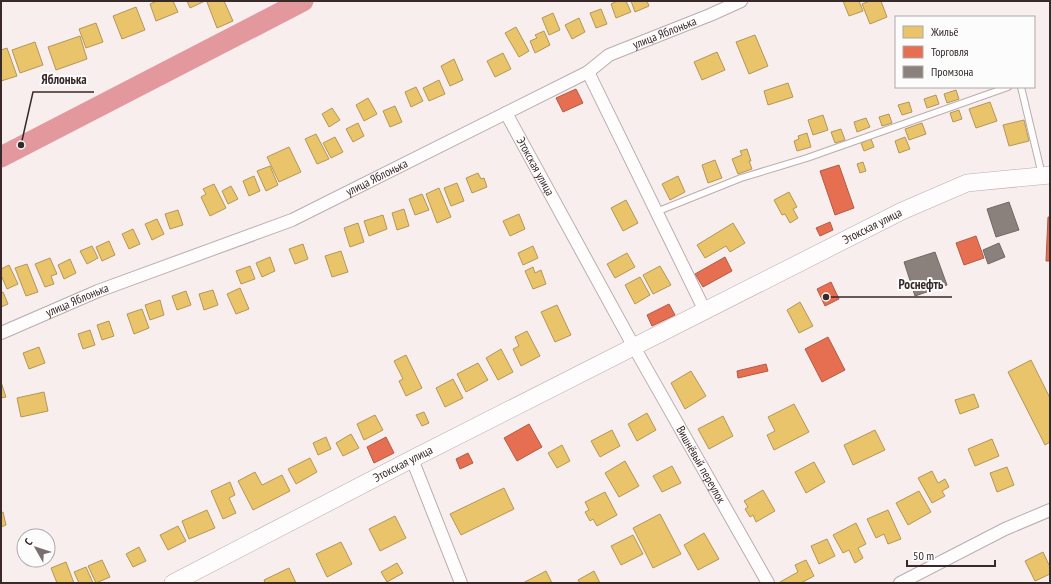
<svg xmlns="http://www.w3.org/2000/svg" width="1051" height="584" viewBox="0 0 1051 584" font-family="'PT Sans Narrow',sans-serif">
	<rect width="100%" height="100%" fill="#f8eeee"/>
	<path fill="#e9c46a" stroke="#b49656" d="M157,1H173L178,12L156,21L150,4Z
		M187,1H205L190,8Z
		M210,1H224L233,21L217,28L207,2Z
		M617,1H626L631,12L616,18L611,4Z
		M631,1H647L649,6L635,12Z
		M843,1H859L863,11L849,16Z
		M870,1H881L887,17L870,24L862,4Z
		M136,7L145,30L122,39L113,16Z
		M601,9L607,24L596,28L590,13Z
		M553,13L560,30L549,35L542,18Z
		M579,18L585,32L572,39L565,25Z
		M96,23L103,42L86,48L79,29Z
		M516,27L529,51L519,57L505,33Z
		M544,31L550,45L535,53L530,41L537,38L535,35Z
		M755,35L768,66L749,74L736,42Z
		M80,36L87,59L56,70L48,47Z
		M35,42L43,65L20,73L12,50Z
		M7,48L17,76L1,81V50Z
		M717,52L725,70L702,80L694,62Z
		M503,53L511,69L495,77L487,61Z
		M454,59L463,80L450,86L441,66Z
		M439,80L445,94L429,101L423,88Z
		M788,83L793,97L768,105L764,91Z
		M416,87L423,101L411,107L405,92Z
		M956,90L959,99L947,103L944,94Z
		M936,95L939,104L927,108L924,99Z
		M368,98L377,114L364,121L356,105Z
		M909,102L912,112L902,115L898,105Z
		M990,102L997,121L976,128L969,109Z
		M395,106L402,122L390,127L383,111Z
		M332,108L340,120L329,127L322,114Z
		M959,110L962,119L953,122L950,113Z
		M889,114L892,123L882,126L879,117Z
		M823,115L828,130L813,135L808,120Z
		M866,118L870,127L857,132L854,122Z
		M1024,120L1029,141L1009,146L1003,125Z
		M358,123L364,136L353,142L346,129Z
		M922,123L926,134L909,140L905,129Z
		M841,129L845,140L835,143L831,132Z
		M807,133L811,147L797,151L794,141L799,139L798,136Z
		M316,134L329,159L317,164L305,139Z
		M335,137L343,152L331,158L323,143Z
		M905,137L910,149L899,153L895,141Z
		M871,139L874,147L864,151L861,143Z
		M289,147L301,172L279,182L267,157Z
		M747,149L751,161H749L752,169L738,174L732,159L742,155L740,151Z
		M715,160L722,178L708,183L702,165Z
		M863,162L866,171L860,173L857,164Z
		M270,166L278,185L266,191L257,171Z
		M478,173L481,179L484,178L487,187L472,193L466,178Z
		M254,176L260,191L249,196L243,181Z
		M678,176L685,192L670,200L662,184Z
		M457,183L464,201L451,206L444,188Z
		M214,184L226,208L210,216L201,197L206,194L203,189Z
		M231,186L238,199L228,204L222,191Z
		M439,188L451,217L437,223L426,194Z
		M789,192L797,207L793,209L798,218L790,223L785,214L782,215L774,200Z
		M422,194L429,210L415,215L409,199Z
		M626,200L638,223L623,231L611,208Z
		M404,209L409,226L397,230L392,213Z
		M178,210L183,225L170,229L165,214Z
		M519,214L525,229L510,236L503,221Z
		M383,215L387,229L369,236L364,221Z
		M157,219L164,234L152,240L145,224Z
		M358,223L364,242L350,247L344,228Z
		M733,223L745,243L730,252L726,246L705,258L697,245Z
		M133,229L140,244L129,249L122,234Z
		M109,241L115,255L102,261L96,247Z
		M303,244L308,259L295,264L289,249Z
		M92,246L98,258L87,264L80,251Z
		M533,246L538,258L523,265L518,253Z
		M341,251L348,272L332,277L325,256Z
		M627,253L635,267L615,278L607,264Z
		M270,257L275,271L262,277L256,263Z
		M50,258L57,274L51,276L54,284L45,287L35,264Z
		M70,259L76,273L64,279L58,265Z
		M27,264L38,292L26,296L15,268Z
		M9,265L18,284L7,289L1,275V269Z
		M250,266L255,279L241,284L236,271Z
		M660,266L671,285L653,294L643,275Z
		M533,267L535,273L541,270L546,284L533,289L525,271Z
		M640,277L650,295L635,304L625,285Z
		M240,288L249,309L236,314L227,294Z
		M213,290L218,305L204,310L199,294Z
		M186,291L191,305L177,310L172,296Z
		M3,292L8,304L1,307V293Z
		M160,300L164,315L150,320L145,305Z
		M800,302L813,326L799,333L787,310Z
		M557,305L571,335L555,342L541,312Z
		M142,309L149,328L134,334L127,314Z
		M109,321L114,336L102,340L97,325Z
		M90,330L95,345L83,349L78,334Z
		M527,331L540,356L521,366L513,349L519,346L515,337Z
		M39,347L45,363L29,369L23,353Z
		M501,349L513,372L498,380L486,358Z
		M406,355L422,388L406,396L399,381L403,379L394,361Z
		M1031,360L1050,398V442L1045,445L1008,372Z
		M478,363L488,380L466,392L457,374Z
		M691,371L706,396L685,409L671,383Z
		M453,379L463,398L445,407L436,388Z
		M1,382L6,397L1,398Z
		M44,392L48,411L21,417L17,398Z
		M974,394L979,407L960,414L955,400Z
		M794,404L809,432L774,450L767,435L775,431L768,417Z
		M424,412L429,423L422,426L416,415Z
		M647,413L656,430L637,441L628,424Z
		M375,415L383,430L364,440L357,424Z
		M723,416L733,436L709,449L698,429Z
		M612,430L620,446L600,457L591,441Z
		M875,430L885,450L853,465L844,445Z
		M351,434L359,448L343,456L336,443Z
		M326,437L331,449L318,455L313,443Z
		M992,439L999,456L975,466L968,449Z
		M562,445L570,461L557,468L548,453Z
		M310,458L317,472L296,484L288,469Z
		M625,461L639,486L619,497L605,473Z
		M814,462L825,482L806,493L795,472Z
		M672,466L681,483L662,492L653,476Z
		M1007,467L1014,485L997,492L990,473Z
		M932,471L938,483L945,479L949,487L942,491L945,496L932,503L918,478Z
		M255,472L262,485L282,475L290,491L253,510L238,481Z
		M230,482L235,495L229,498L236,513L223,519L211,491Z
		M504,488L514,509L461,535L450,514Z
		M763,490L775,511L756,522L753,515L750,517L745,509L748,507L744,501Z
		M919,491L931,512L908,525L896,503Z
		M605,492L617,515L597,526L593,519L590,521L585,512L589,510L585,502Z
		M207,510L215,528L189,539L182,521Z
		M888,510L901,539L888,544L884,534L876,538L867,519Z
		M3,512L6,525L1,527V513Z
		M660,514L681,554L653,568L633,528Z
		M395,516L406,538L380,551L369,529Z
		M856,523L866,544L858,548L863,558L855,563L849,550L843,553L833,535Z
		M178,526L186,541L168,550L160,535Z
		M704,533L719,559L698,570L684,545Z
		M633,535L643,554L621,565L611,546Z
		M827,539L835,556L819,564L811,546Z
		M341,542L352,564L327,577L316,554Z
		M139,547L146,561L133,567L126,554Z
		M1043,552L1050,567V574L1035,581L1025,561Z
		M102,560L110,577L96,583L88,566Z
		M806,560L814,576L801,583H781L780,582L798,572L795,565Z
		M66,562L74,583H57L51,568Z
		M397,563L403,573L387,582L381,572Z
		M86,567L93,583H79L74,572Z
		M289,568L296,583H265L264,580Z
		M546,571L552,583H523Z
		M594,571L600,583H580L578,580Z"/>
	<path fill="#e76f51" stroke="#b35a45" d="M576,89L583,103L563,112L556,98Z
		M839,165L854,208L835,215L820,171Z
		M1048,217H1050V261H1046Z
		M830,222L833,230L820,236L816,228Z
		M976,236L984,258L964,265L956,243Z
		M725,257L732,271L703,287L695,274Z
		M831,282L839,299L825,306L817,289Z
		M669,304L675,315L652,326L647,315Z
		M828,337L845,370L822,382L805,349Z
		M766,364L768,371L738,378L737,371Z
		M529,424L542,447L517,461L504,438Z
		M386,437L394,453L374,463L367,447Z
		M468,453L473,463L460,469L456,459Z"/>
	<path fill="#8a817c" stroke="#726763" d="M1009,202L1019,230L996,237L987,209Z
		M999,243L1005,257L988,264L983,250Z
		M935,252L947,285L915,296L904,262Z"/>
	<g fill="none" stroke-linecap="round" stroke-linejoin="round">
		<path stroke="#e3989e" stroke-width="21" d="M1,157L303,1"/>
		<defs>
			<path id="service" d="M1021,87L1042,175
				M656,212L741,178L807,158L1008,87"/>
			<g id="minor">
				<path d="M588,72L705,311"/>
				<path id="s1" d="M506,113L634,347L768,583"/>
				<path id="s2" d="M1,333L98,291L292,220L588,72L609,55L710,15L741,1"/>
				<path d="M412,459L461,583"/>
				<path d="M900,583L1005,529L1050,510"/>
			</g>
			<g id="secondary">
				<path id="s3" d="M173,583L412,459L902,211L967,183L1050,175"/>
			</g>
		</defs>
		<use href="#service" stroke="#b9adae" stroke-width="8"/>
		<use href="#minor" stroke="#b9adae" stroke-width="14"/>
		<use href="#secondary" stroke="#b9adae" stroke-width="18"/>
		<use href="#service" stroke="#fefcfc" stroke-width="6"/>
		<use href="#minor" stroke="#fefcfc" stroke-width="12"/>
		<use href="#secondary" stroke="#fefcfc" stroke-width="17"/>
	</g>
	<g text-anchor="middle" stroke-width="4" stroke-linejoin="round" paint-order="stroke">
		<g font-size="12" fill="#392929" stroke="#fcfcfc">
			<text dy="4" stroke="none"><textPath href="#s2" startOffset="730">улица Яблонька</textPath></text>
			<text dy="4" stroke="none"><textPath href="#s1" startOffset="61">Этокская улица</textPath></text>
			<text dy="4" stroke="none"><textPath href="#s2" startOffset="407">улица Яблонька</textPath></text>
			<text dy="4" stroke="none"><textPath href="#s3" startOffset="785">Этокская улица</textPath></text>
			<text dy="4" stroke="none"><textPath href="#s2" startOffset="83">улица Яблонька</textPath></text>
			<text dy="4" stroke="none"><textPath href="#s3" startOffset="259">Этокская улица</textPath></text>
			<text dy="4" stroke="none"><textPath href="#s1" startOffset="402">Вишнёвый переулок</textPath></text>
		</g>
	</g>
	<path fill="none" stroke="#392929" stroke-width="1.5" d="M21 145L33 92H94M826 297L891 297H952"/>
	<g fill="#392929" stroke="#fcfcfc" stroke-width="1.5">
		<circle cx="21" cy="145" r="4"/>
		<circle cx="826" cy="297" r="4"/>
	</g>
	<g font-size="13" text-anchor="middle" font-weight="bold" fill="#392929" stroke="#fcfcfc" stroke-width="4" stroke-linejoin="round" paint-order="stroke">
		<text x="64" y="84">Яблонька</text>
		<text x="921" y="289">Роснефть</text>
	</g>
	<rect width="1051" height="584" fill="none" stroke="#392929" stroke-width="4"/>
	<rect x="895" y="16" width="140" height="72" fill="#fcfcfc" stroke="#aea8a8"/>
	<rect x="903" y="26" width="20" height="12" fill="#e9c46a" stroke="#aea8a8"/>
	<text x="931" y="36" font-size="12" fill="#392929">Жильё</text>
	<rect x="903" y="46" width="20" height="12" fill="#e76f51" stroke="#aea8a8"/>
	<text x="931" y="56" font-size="12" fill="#392929">Торговля</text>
	<rect x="903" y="66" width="20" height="12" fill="#8a817c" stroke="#aea8a8"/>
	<text x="931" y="76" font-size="12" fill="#392929">Промзона</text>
	<g transform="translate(36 548) rotate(309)"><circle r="19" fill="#fcfcfc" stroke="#aea8a8"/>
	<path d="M0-3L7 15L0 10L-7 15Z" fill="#7c6e6e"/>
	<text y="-6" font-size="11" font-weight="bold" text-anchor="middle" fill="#392929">С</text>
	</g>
	<path d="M907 560v6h88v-6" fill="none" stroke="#392929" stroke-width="2"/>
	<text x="913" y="560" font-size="12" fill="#392929" stroke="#fcfcfc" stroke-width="3" paint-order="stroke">50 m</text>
</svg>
